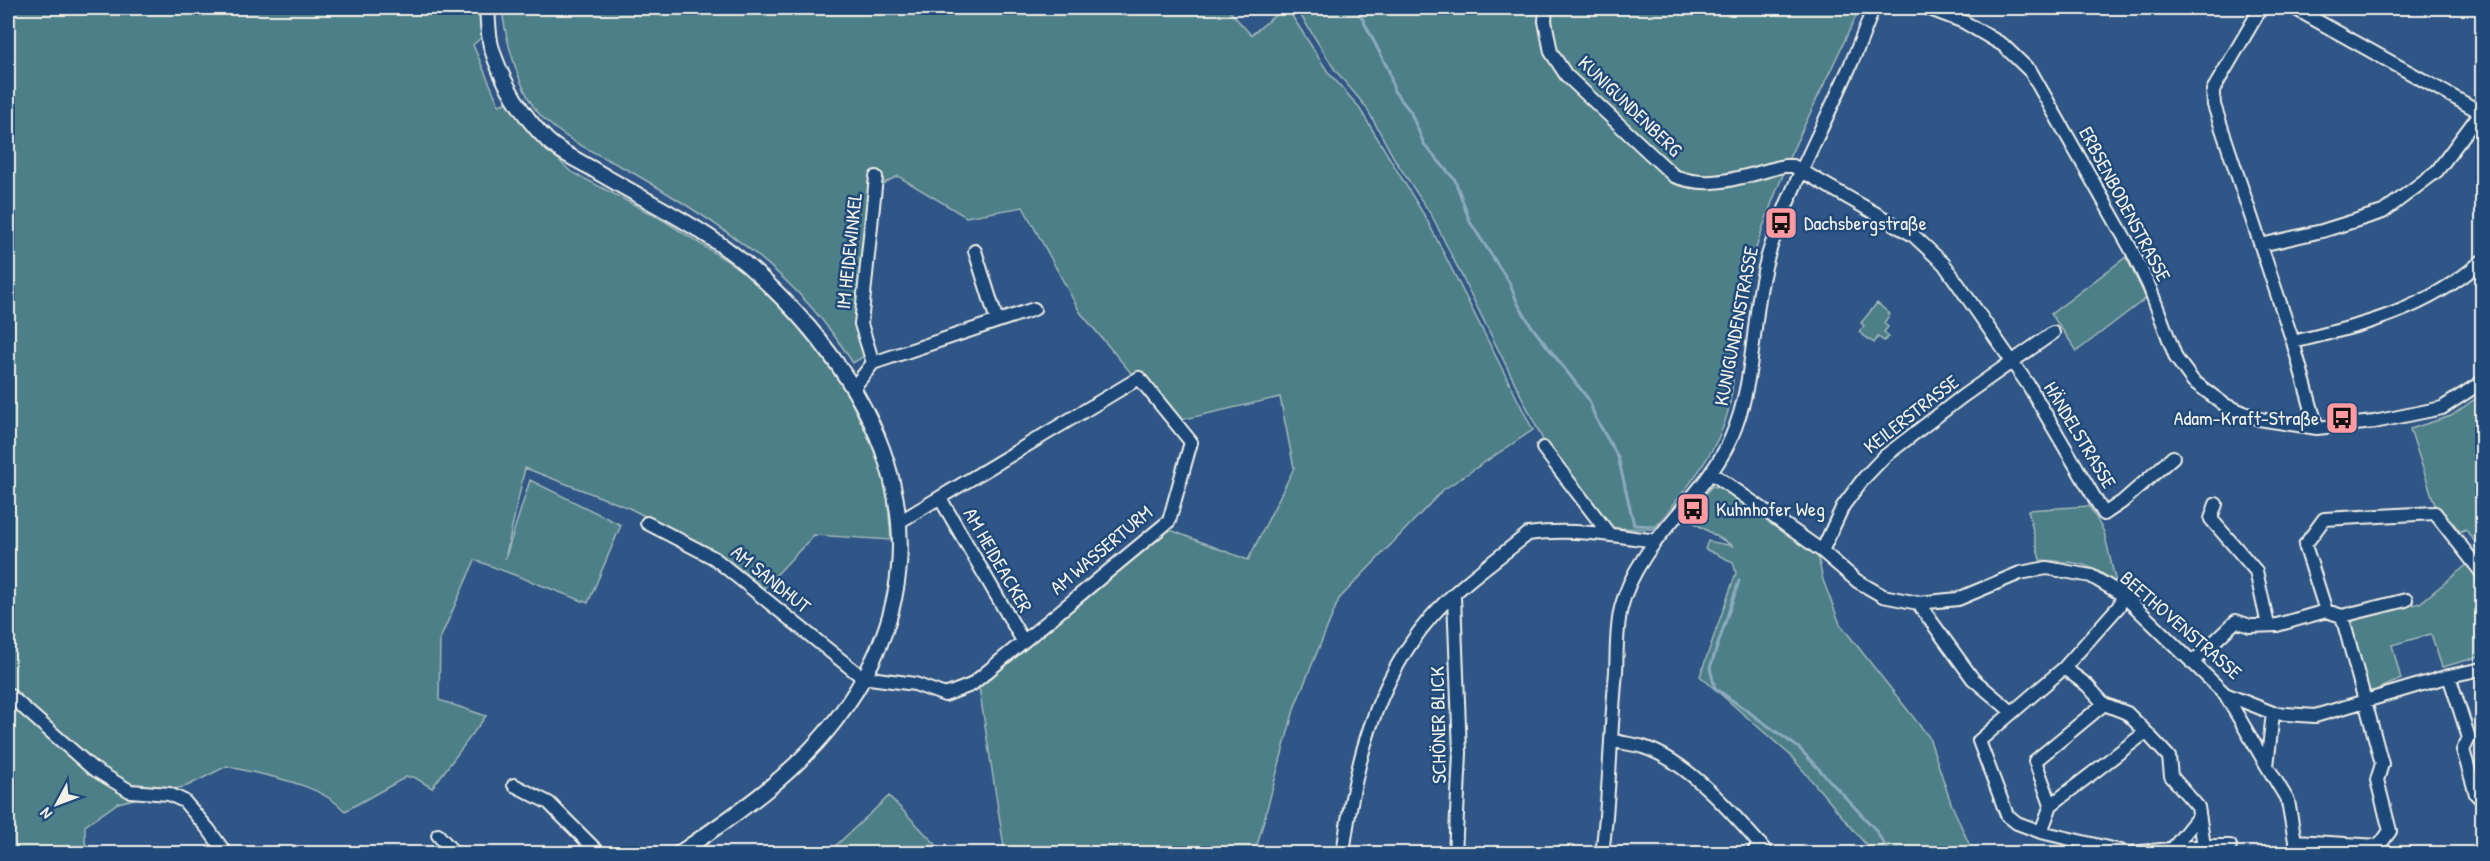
<svg xmlns="http://www.w3.org/2000/svg" width="2490" height="861" viewBox="0 0 2490 861" font-family="'Patrick Hand',sans-serif">
	<rect width="100%" height="100%" fill="#2f5686"/>
	<filter id="ink" filterUnits="userSpaceOnUse"><feTurbulence type="fractalNoise" baseFrequency=".0167" numOctaves="2"/><feDisplacementMap in="SourceGraphic" scale="12" xChannelSelector="R" yChannelSelector="G"/><feConvolveMatrix kernelMatrix="1 2 1 2 8 2 1 2 1" color-interpolation-filters="sRGB"/></filter>
	<g filter="url(#ink)">
		<path fill="#4e7f89" stroke="#a1b8b8" stroke-width="1.5" d="M8,8H481L483,36L473,45L499,105L508,102L525,127L570,171L663,220L743,271L790,315L837,373L874,449L886,480L891,540L814,535L763,589L716,552L629,508L525,468L505,559L530,480L621,525L588,603L475,560L440,639L439,700L486,716L432,788L414,777H406L345,811C316,781 266,777 227,766L187,786L118,803L85,826V843L91,853H8Z
			M502,8H1227L1251,35L1284,8H1287L1328,72L1358,106L1426,218L1533,430L1443,490L1339,599L1295,706L1255,853H1003L1004,847L978,681L1168,529L1248,560L1294,468L1280,397L1172,422L1080,312L1023,207L966,217L898,176L878,186L858,325L869,353L853,363C797,274 724,226 635,174C607,158 565,141 542,117C520,95 505,38 502,8Z
			M1296,8H1542L1548,50L1676,183L1705,189L1785,170C1763,222 1748,267 1739,323C1733,357 1736,394 1723,427C1708,465 1679,497 1654,529L1609,528L1544,442L1432,216L1395,160L1366,107L1335,70Z
			M1549,8H1619L1622,10L1625,8H1860L1788,160L1697,181L1678,174L1571,75L1558,53L1551,33Z
			M2126,257L2146,298L2077,351L2051,314Z
			M1877,303L1890,314L1884,323L1888,327L1884,332L1889,336L1884,341L1878,337L1874,343L1859,332L1864,326L1861,323Z
			M2482,394V551L2465,529L2460,532L2450,519L2447,522L2437,511L2410,429L2451,416Z
			M1712,486L1722,488L1818,557L1823,580L1840,624L1929,737L1951,803L1973,853H1873L1790,755L1700,676L1736,573L1733,562L1705,549L1708,541L1733,546L1686,518Z
			M2089,506L2104,532L2116,583C2087,561 2075,562 2040,560L2028,510Z
			M2469,563L2482,580V656L2442,667L2431,634L2392,645L2401,679L2372,692L2366,687L2351,626L2354,620L2420,603Z
			M889,796L944,853H828Z"/>
		<g fill="none" stroke-linecap="round" stroke-linejoin="round">
			<path stroke="#8babbe" stroke-width="3" d="M1357,8L1389,71L1394,91L1410,111L1424,144L1455,180L1470,222L1509,282L1518,304L1532,327L1589,400L1595,417L1618,457L1634,525L1653,526
				M1739,581L1710,668L1715,688L1799,748L1875,829L1890,854"/>
			<defs>
				<path id="minor" d="M1546,8L1545,21L1551,52L1566,75L1674,176C1712,191 1746,175 1784,166H1793L1913,235L1944,264L2029,386L2104,514L2122,502L2173,457
					M1927,8L1964,22L2003,45L2031,72L2131,249L2149,286L2176,358L2193,381L2225,405L2259,419L2317,428L2374,422L2442,408L2482,382
					M2261,8L2213,90L2214,105L2293,342L2317,428
					M2294,8L2482,113
					M2261,245L2322,231L2383,212L2437,171L2481,112
					M975,251L997,321
					M2293,342C2364,325 2426,310 2482,261
					M873,363L861,324L876,177
					M854,387L873,363L1034,309
					M1543,448L1609,534
					M1713,474L1822,551L1857,581L1883,596L1918,603L1958,599L2020,573L2047,568L2091,576L2123,595L2225,694L2273,713L2315,716L2449,676L2482,669
					M940,498L1023,641
					M2216,504L2211,519L2256,571L2268,625
					M647,523L714,558L862,677L915,684L945,695L971,685L1169,521L1191,442L1139,378L899,522
					M1822,551L1843,506L1864,478L1885,456L1963,396L2053,333
					M1454,597L1460,753L1455,854
					M1918,603L1973,679L2012,712
					M2326,611L2305,545L2324,519L2435,513L2482,573
					M2192,663L2236,621L2250,626L2277,625L2326,611L2342,616L2406,600
					M2064,668L2087,685L2104,704L2127,713L2146,732L2051,805L2041,832L2017,823L2007,815L1979,741L2064,668L2119,606L2123,595
					M2449,676L2469,738L2463,750L2476,794L2482,800
					M8,694L92,768L130,791L169,794L184,801L209,830L226,854
					M2225,694L2267,766
					M2273,713L2267,766L2288,801L2295,841L2379,846L2390,831L2377,780L2382,764L2342,616
					M1611,740C1621,743 1633,744 1643,747C1689,761 1737,818 1768,854
					M514,785L549,803L600,854
					M2051,805L2035,761L2104,704
					M2041,832L2129,853L2204,846L2198,807L2171,776L2169,757L2146,732
					M438,835L455,854
					M2204,846H2230
					M2174,847L2199,816
					M1343,854C1354,769 1374,683 1431,617C1458,586 1496,560 1528,534C1570,528 1614,535 1656,541
					M1602,854C1610,794 1610,732 1616,672C1617,651 1616,629 1621,608C1638,540 1703,501 1731,438C1758,377 1750,308 1771,246C1799,164 1845,89 1873,8
					M1752,854L1760,844"/>
				<path id="tertiary" d="M487,8C488,20 488,34 491,46C501,81 523,117 548,141C560,152 577,160 591,168C643,200 700,225 747,265C888,388 961,557 835,721C792,777 735,815 678,854"/>
			</defs>
			<use href="#minor" stroke="#f4f1e8" stroke-width="16"/>
			<use href="#tertiary" stroke="#f4f1e8" stroke-width="18"/>
			<use href="#minor" stroke="#1f4a7a" stroke-width="12"/>
			<use href="#tertiary" stroke="#1f4a7a" stroke-width="14"/>
		</g>
	</g>
	<defs>
		<symbol id="bus-square" viewBox="-11 -11 22 22"><rect x="-9" y="-9" width="18" height="18" rx="4" fill="#ff9aa2" stroke="#1f4a7a"/><path d="M-5-6H5V4H4V6H2V4H-2V6H-4V4H-5ZM-3.5-4V0h7V-4ZM-3.5 1.2v1.5H-2V1.2ZM2 1.2v1.5H3.5V1.2Z" fill="#111"/></symbol>
	</defs>
	<g fill-rule="evenodd">
		<use href="#bus-square" x="1762" y="204" width="38" height="38"/>
		<use href="#bus-square" x="2323" y="399" width="38" height="38"/>
		<use href="#bus-square" x="1674" y="490" width="38" height="38"/>
	</g>
	<g text-anchor="middle" stroke-width="5" stroke-linejoin="round" paint-order="stroke">
		<g font-size="20" fill="#f4f1e8" stroke="#1f4a7a">
			<text transform="translate(1630 106) rotate(44)" y="7">KUNIGUNDENBERG</text>
			<text transform="translate(2125 204) rotate(62)" y="7">ERBSENBODENSTRASSE</text>
			<text transform="translate(849 251) rotate(-84)" y="7">IM HEIDEWINKEL</text>
			<text transform="translate(1736 326) rotate(-79)" y="7">KUNIGUNDENSTRASSE</text>
			<text transform="translate(1911 414) rotate(-38)" y="7">KEILERSTRASSE</text>
			<text transform="translate(2080 435) rotate(59)" y="7">HÄNDELSTRASSE</text>
			<text transform="translate(1101 550) rotate(-40)" y="7">AM WASSERTURM</text>
			<text transform="translate(998 560) rotate(60)" y="7">AM HEIDEACKER</text>
			<text transform="translate(771 579) rotate(39)" y="7">AM SANDHUT</text>
			<text transform="translate(2181 625) rotate(41)" y="7">BEETHOVENSTRASSE</text>
			<text transform="translate(1438 725) rotate(-91)" y="7">SCHÖNER BLICK</text>
		</g>
		<g font-size="20" fill="#f4f1e8" stroke="#1f4a7a" text-anchor="start">
			<text x="1804" y="230">Dachsbergstraße</text>
			<text x="2319" y="425" text-anchor="end">Adam-Kraft-Straße</text>
			<text x="1716" y="516">Kuhnhofer Weg</text>
		</g>
	</g>
	<rect width="2490" height="861" fill="none" stroke="#1f4a7a" stroke-width="30"/>
	<rect x="15" y="15" width="2460" height="831" fill="none" stroke="#f4f1e8" stroke-width="2" filter="url(#ink)"/>
	<g transform="translate(57 804) rotate(229)" stroke="#1f4a7a" stroke-width="4.5" paint-order="stroke">
	<path d="M0-4.5L10 22L0 15L-10 22Z" fill="#f4f1e8"/>
	<text y="-9" font-size="16" font-weight="bold" text-anchor="middle" fill="#f4f1e8">N</text>
	</g>
</svg>
